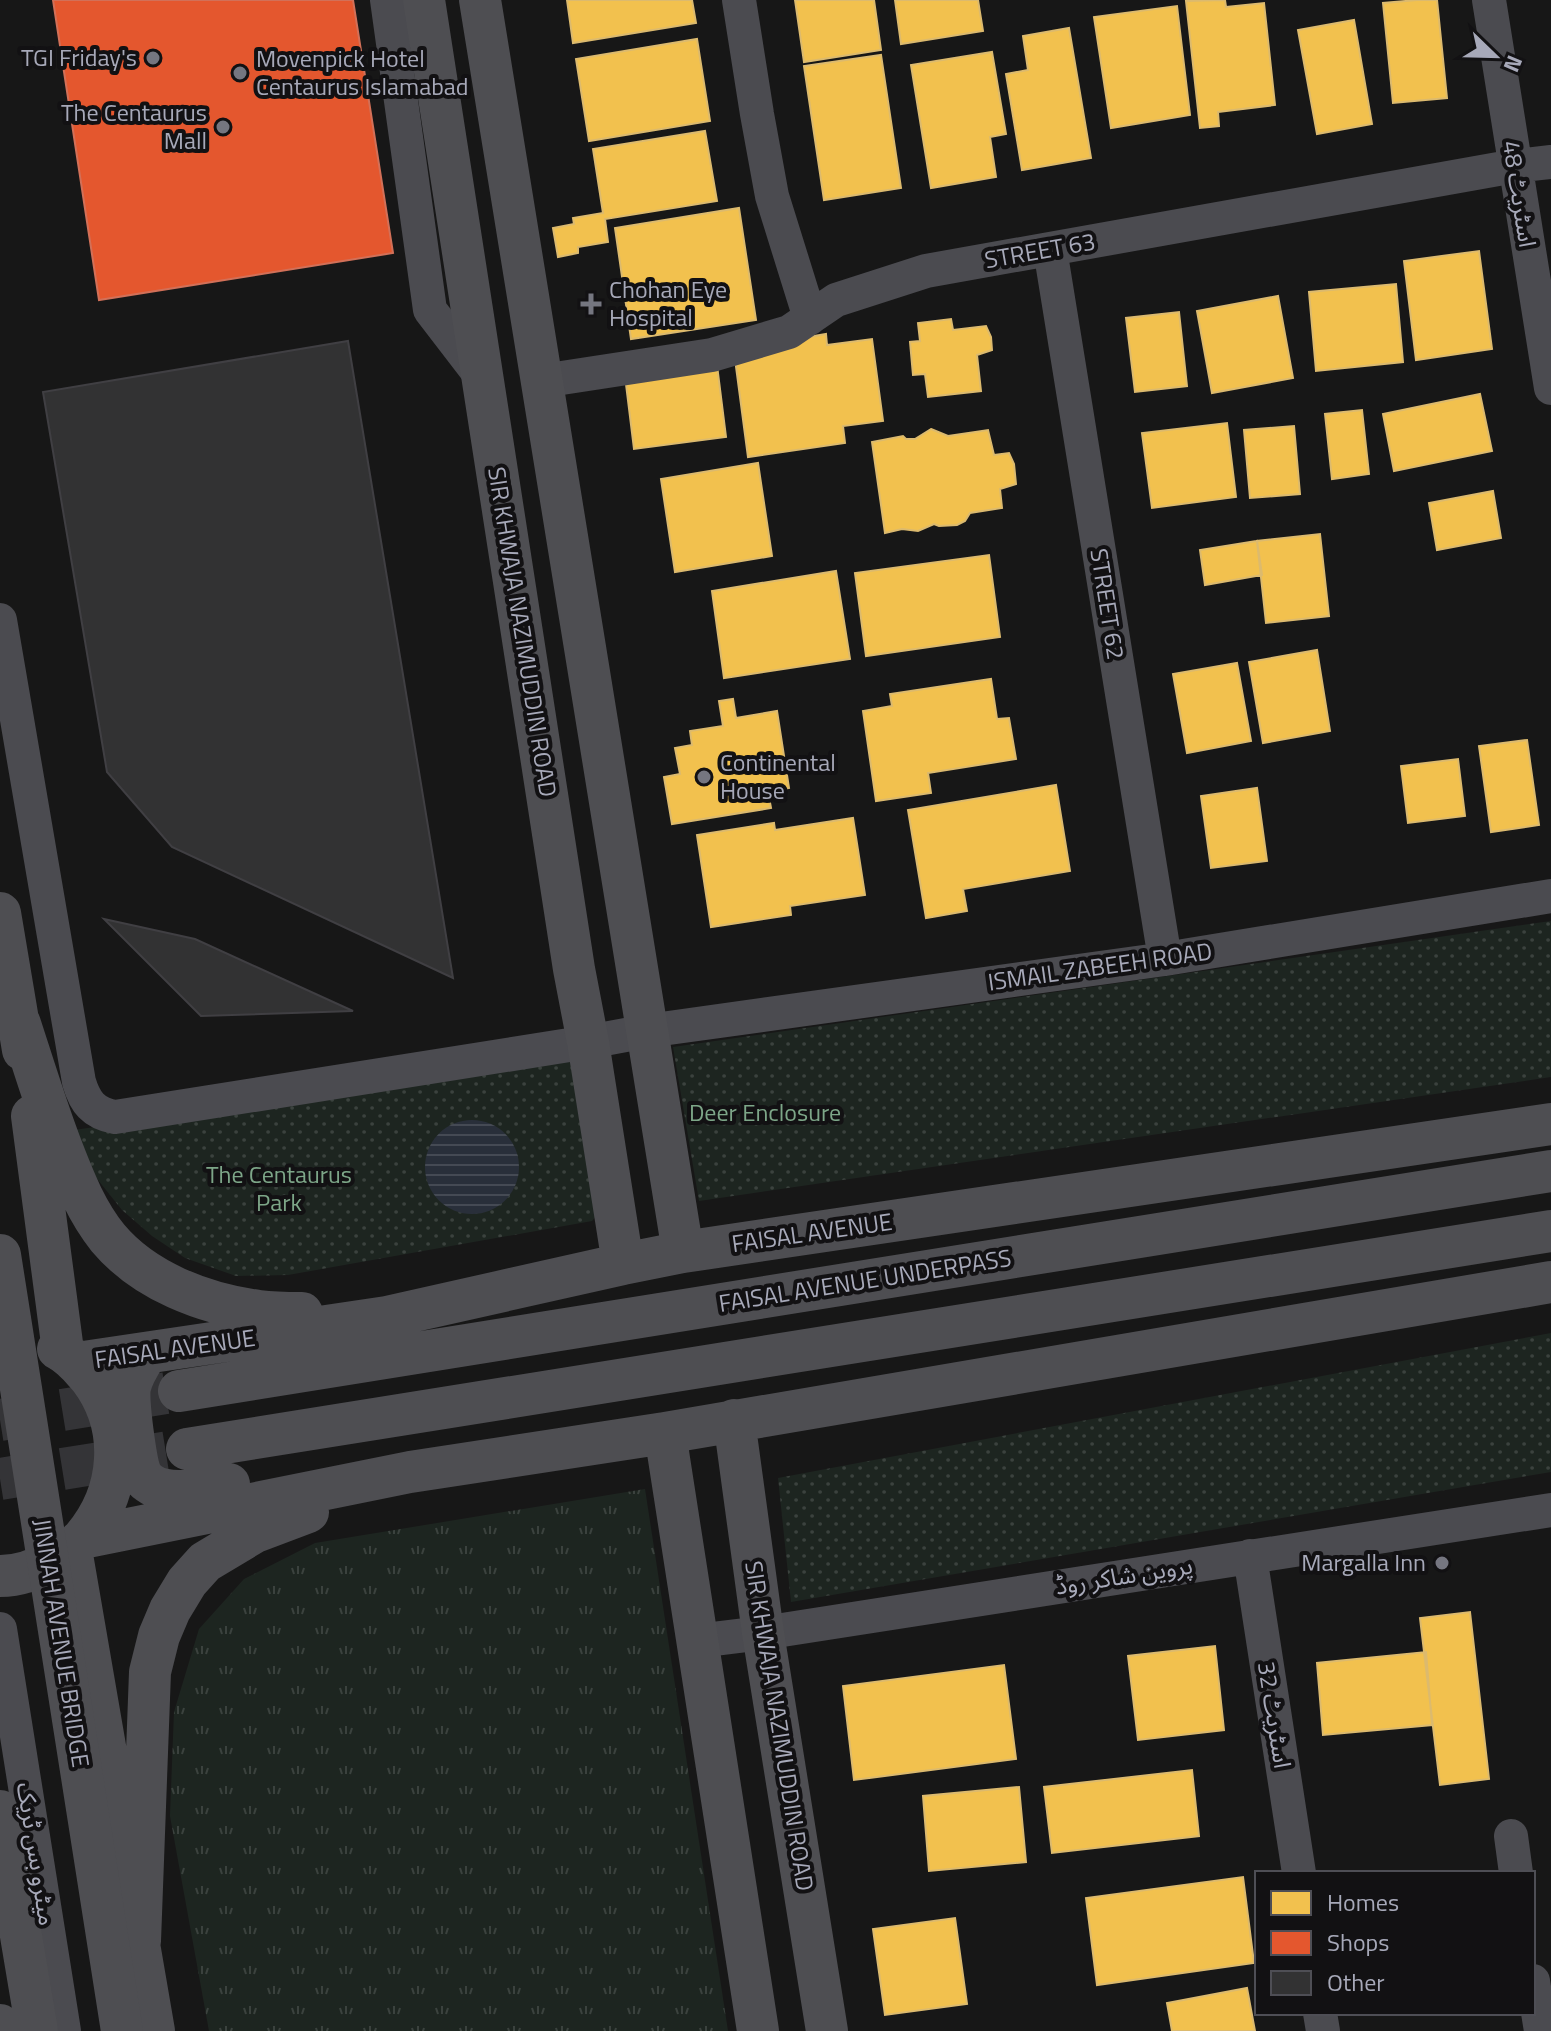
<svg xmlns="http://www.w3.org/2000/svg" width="1551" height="2031" viewBox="0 0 1551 2031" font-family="'Titillium Web','Noto Sans Arabic',sans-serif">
	<defs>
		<pattern id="grass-tufts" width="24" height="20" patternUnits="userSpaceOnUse" patternTransform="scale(2)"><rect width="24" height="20" fill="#1d2520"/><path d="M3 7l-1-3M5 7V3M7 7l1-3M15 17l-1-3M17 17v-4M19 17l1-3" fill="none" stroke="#3b423e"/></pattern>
		<pattern id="park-dots" width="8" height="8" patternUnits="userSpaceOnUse" patternTransform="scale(2)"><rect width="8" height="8" fill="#1d2520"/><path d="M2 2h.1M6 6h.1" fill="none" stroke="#3b423e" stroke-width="1.8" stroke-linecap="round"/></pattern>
		<pattern id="water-rules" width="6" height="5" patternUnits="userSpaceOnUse" patternTransform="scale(2)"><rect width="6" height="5" fill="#292f3a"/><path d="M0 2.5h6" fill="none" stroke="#454a54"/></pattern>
	</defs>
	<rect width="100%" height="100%" fill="#171717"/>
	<path fill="url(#grass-tufts)" d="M645,1489L728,2031H209L170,1816L174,1712L199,1629L244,1579L315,1543Z"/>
	<path fill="url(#park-dots)" d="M1551,921V1077L699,1201L673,1047Z
		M584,1058L598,1214L592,1221L288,1275L236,1276L185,1258L152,1236L122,1210L94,1175L74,1130Z
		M1551,1333V1472L791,1602L778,1478Z"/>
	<path fill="url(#water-rules)" d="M425 1167a47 47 0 1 1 94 0a47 47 0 1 1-94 0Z"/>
	<path fill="#f2c14e" stroke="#dcba6e" stroke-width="2" d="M567,0H692L696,23L573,43Z
		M795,0H874L881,50L804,62Z
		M895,0H978L983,31L901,44Z
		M1225,0L1226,7L1264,3L1275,105L1218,112L1219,126L1200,128L1186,1Z
		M1417,0H1437L1447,98L1393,103L1383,3Z
		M1177,6L1190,115L1111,128L1094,17Z
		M336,20L345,113L142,134L132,41Z
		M1354,20L1372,124L1317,134L1298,30Z
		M1069,28L1091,158L1022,170L1006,74L1028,70L1023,36Z
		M697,39L710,121L589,141L576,59Z
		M992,52L1006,134L990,137L996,177L931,188L911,65Z
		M881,55L901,188L824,200L804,66Z
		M705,131L717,201L605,219L608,242L578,247V253L558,257L553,228L574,224L573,218L603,213L593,149Z
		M739,208L756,320L631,339L615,228Z
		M1479,251L1492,349L1416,360L1404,261Z
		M1396,284L1403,362L1316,371L1309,292Z
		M1278,296L1293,378L1212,393L1197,311Z
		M1179,312L1187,386L1135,392L1126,318Z
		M951,319L953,330L986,326L991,337L992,350L977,355L981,391L928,397L925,374L913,375L910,342L920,341L918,323Z
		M826,334L827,345L872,339L883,421L843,426L845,443L748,457L735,359L768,344Z
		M717,365L726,437L634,449L625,376Z
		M1480,394L1492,451L1394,471L1383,414Z
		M1362,410L1369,474L1332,479L1325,414Z
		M1227,423L1236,497L1152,508L1142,433Z
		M1294,426L1300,494L1250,498L1244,430Z
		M931,429L948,436L988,430L994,455L1009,453L1014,464L1016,484L1000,489L1002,508L970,513L965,521L957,525L939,526L934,524L918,531L902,529L885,533L872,442L903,436L906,439H915Z
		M758,463L772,556L675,572L661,479Z
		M1493,491L1501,538L1437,550L1429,503Z
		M1320,534L1329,616L1266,623L1257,541Z
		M1257,541L1262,575L1205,585L1200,550Z
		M989,555L1000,637L866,656L855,573Z
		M836,571L850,659L724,678L712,591Z
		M1317,650L1330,731L1263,743L1249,662Z
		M1237,663L1251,741L1187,753L1173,674Z
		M991,679L997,719L1009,718L1016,759L928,773L931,793L876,801L863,711L892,706L890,694Z
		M733,699L736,718L777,711L789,788L768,792L771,808L672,824L664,777L680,774L675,748L692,745L690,731L723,726L719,701Z
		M1527,740L1539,825L1491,832L1479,746Z
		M1458,759L1465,816L1408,823L1401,766Z
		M1056,785L1070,871L963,889L967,911L926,918L908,810Z
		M1257,788L1267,861L1211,868L1201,796Z
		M853,818L865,895L790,906L791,915L711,927L697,835L774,823L775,830Z
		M1470,1612L1489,1779L1440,1785L1420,1618Z
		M1215,1646L1224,1730L1138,1740L1128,1656Z
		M1426,1652L1432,1725L1323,1735L1317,1663Z
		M1004,1665L1016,1759L854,1780L843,1686Z
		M1192,1770L1199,1836L1052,1853L1044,1787Z
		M1019,1787L1026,1862L929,1871L923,1796Z
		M1243,1877L1254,1963L1097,1985L1086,1898Z
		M955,1918L967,2004L885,2015L873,1929Z
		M1247,1988L1255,2031H1172L1167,2003Z"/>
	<path fill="#e4572e" stroke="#d27058" stroke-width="2" d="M53,0H353L393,253L99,300Z
		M53,0H353L393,253L99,300Z"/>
	<path fill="#323233" stroke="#403f43" stroke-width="2" d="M348,341L453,978L172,847L107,772L43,392Z
		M104,919L195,939L353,1011L201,1016Z"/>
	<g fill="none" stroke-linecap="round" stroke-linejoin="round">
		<path stroke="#343437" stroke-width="42" stroke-dasharray="42 21" stroke-linecap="butt" d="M0,1420L179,1391
			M0,1479L187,1449"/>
		<path stroke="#4b4b50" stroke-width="34" d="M387,0L430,310L483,379
			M739,0L757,114L772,196L810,318
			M1489,0L1551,388
			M1050,249L1165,959
			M542,381L712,355L789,332L836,300L926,271L1515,166L1551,162
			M0,620L79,1082C85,1102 93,1113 115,1117L588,1042L647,1031L1165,959L1551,896
			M1250,1556L1299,1873
			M0,1629L64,2031
			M697,1641L763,1633L1551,1510
			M1511,1836L1516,1873
			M1533,1981L1541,2031
			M1320,2013L1323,2031"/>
		<path stroke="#4e4e52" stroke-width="42" d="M424,0L574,969L588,1042L623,1264
			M480,0L683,1252
			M0,913L23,1050
			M20,1024C34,1067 47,1110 63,1151C75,1182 87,1212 108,1238C144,1281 204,1304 259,1311C273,1313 288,1313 302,1313
			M32,1116L63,1351
			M147,1353C140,1364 133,1374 130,1387C127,1398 136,1463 141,1474C143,1478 146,1481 149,1483C169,1498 207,1488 229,1484
			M77,1363L387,1317L623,1264L683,1252L1551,1124
			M179,1391L1551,1171
			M734,1420L763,1633L827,2031
			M665,1433L758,2031
			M187,1449L1551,1231
			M83,1538L410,1472L665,1433L1551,1282
			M71,1549L154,2031
			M0,1576C18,1576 38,1569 53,1560C63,1554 74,1548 83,1538C122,1492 127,1427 90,1378C80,1367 72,1356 58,1349
			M0,1811L37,2031
			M140,1941L150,1672L159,1636L170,1610L187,1582L205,1562L255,1532L308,1512
			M0,2025L1,2031"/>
		<path stroke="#4e4e52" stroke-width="42" d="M0,1255L122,2031"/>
	</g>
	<g fill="#757680" stroke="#121113" stroke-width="3">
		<circle cx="153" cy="58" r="8"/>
		<circle cx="240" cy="73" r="8"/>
		<circle cx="223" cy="127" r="8"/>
		<path d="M587 292h8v8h8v8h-8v8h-8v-8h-8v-8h8z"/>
		<circle cx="704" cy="777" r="8"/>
		<circle cx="1442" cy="1563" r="8"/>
	</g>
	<g text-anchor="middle" stroke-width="8" stroke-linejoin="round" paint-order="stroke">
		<g font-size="24" fill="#a7a9b9" stroke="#121113" text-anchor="end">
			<text x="137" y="66">TGI Friday's</text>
			<text x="256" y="67" text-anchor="start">Movenpick Hotel<tspan x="256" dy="28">Centaurus Islamabad</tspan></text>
			<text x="207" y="121">The Centaurus<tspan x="207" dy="28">Mall</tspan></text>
			<text x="609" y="298" text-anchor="start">Chohan Eye<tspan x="609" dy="28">Hospital</tspan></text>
			<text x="720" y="771" text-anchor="start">Continental<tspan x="720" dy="28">House</tspan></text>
			<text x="1426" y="1571">Margalla Inn</text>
		</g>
		<g font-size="24" fill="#a7a9b9" stroke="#121113">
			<text transform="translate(1519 194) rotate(81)" y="8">اسٹریٹ 48</text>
			<text transform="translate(1040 251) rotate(-10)" y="8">STREET 63</text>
			<text transform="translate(1107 604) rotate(81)" y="8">STREET 62</text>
			<text transform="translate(522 632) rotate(81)" y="8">SIR KHWAJA NAZIMUDDIN ROAD</text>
			<text transform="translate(1100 967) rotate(-8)" y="8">ISMAIL ZABEEH ROAD</text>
			<text transform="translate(812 1233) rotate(-8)" y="8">FAISAL AVENUE</text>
			<text transform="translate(865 1281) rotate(-9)" y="8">FAISAL AVENUE UNDERPASS</text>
			<text transform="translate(175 1349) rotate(-8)" y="8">FAISAL AVENUE</text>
			<text transform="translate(1124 1576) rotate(-9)" y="8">پروین شاکر روڈ</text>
			<text transform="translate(61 1643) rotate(81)" y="8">JINNAH AVENUE BRIDGE</text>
			<text transform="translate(1274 1715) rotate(81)" y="8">اسٹریٹ 32</text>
			<text transform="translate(779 1726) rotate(81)" y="8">SIR KHWAJA NAZIMUDDIN ROAD</text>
			<text transform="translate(36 1854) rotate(81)" y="8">میٹرو بس ٹریک</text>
		</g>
		<g font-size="24" fill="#7da688" stroke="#121113">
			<text x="765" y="1121">Deer Enclosure</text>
			<text x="279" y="1183">The Centaurus<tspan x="279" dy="28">Park</tspan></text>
		</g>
	</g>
	<rect x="1255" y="1871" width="280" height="144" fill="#121113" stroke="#4e4e55" stroke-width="2"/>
	<rect x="1271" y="1891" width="40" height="24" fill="#f2c14e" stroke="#4e4e55" stroke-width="2"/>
	<text x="1327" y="1911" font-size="24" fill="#a7a9b9">Homes</text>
	<rect x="1271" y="1931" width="40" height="24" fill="#e4572e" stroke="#4e4e55" stroke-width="2"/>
	<text x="1327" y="1951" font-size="24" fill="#a7a9b9">Shops</text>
	<rect x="1271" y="1971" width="40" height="24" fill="#323233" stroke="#4e4e55" stroke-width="2"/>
	<text x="1327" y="1991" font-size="24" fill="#a7a9b9">Other</text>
	<g transform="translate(1495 56) rotate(113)" stroke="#121113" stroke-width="6" paint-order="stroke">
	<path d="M0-6L14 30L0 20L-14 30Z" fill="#a7a9b9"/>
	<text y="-12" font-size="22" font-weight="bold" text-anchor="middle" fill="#a7a9b9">N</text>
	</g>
</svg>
